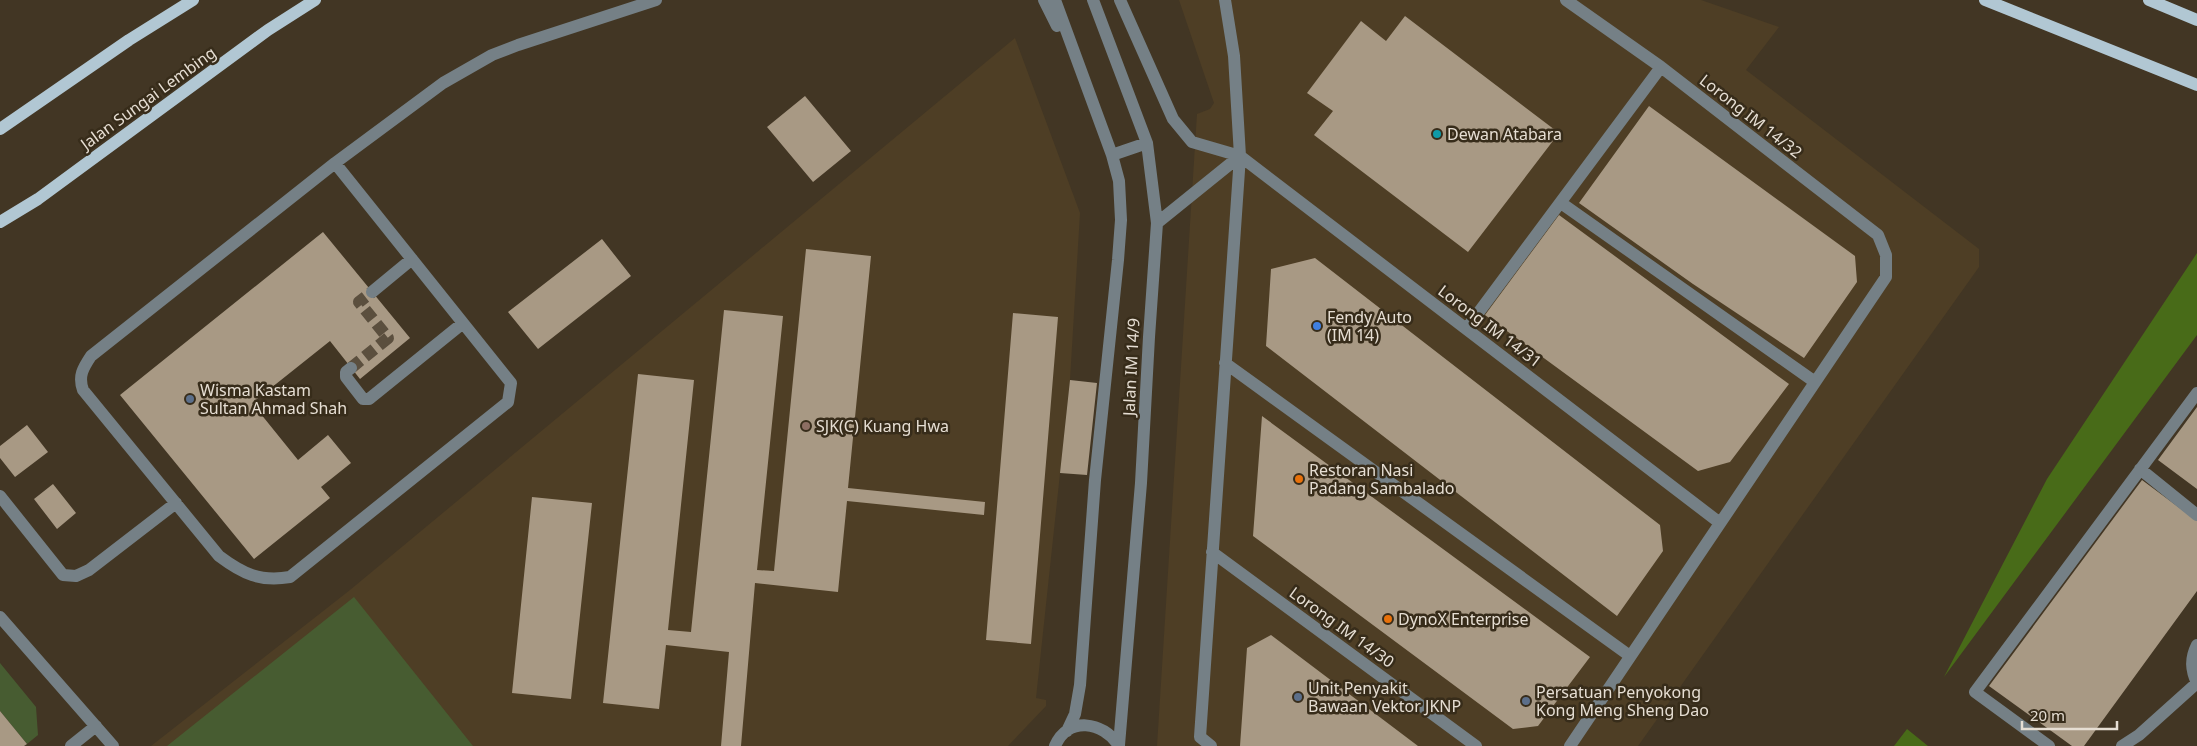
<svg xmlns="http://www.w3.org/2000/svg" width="2197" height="746" viewBox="0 0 2197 746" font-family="'Noto Sans',sans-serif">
	<rect width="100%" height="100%" fill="#423624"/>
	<path fill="#4e3e25" d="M1179,0H1701L1779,27L1746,70L1979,249V267L1638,746H1157L1197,114L1210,109L1214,103Z
		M1015,38L1080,213L1070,380L1036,698L1046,700V706L1008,746H151L350,590Z"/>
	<path fill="#475c31" d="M354,597L473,746H167Z
		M0,663L36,707L38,735L27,744L0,711Z"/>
	<path fill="#486b18" d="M2197,253V335L1944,677L2047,479Z
		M1907,729L1928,746H1894Z"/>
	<path fill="#a89984" d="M1405,16L1559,133L1468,252L1314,135L1333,111L1307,93L1361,21L1386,41Z
		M805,96L851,151L813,182L767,127Z
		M1649,106L1855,256L1857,282L1804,358L1693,284L1579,203Z
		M1559,215L1789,384L1730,462L1698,471L1485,315Z
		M323,232L410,338L360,379L330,341L252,403L298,460L328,435L351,463L321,487L330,498L254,559L120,395Z
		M602,239L631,276L538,349L508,312Z
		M806,249L871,256L848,488L985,502L984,515L847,501L838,592L755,583L741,746H721L729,652L666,645L659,709L603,703L638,374L694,380L668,630L691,632L724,310L783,316L757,570L774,571Z
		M1315,258L1660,525L1663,551L1617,616L1266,346L1271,269Z
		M1013,313L1058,317L1031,644L986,640Z
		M1070,380L1097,383L1087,475L1060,473Z
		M2197,407V489L2158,460Z
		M1262,416L1590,657L1538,726L1513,729L1253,536Z
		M27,425L48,452L15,477L0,458V446Z
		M2142,480L2197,521V591L2084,746H2072L1989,686Z
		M53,484L76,513L57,529L34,499Z
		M532,497L592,503L571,699L512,693Z
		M1271,635L1418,746H1240L1247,648Z
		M0,711L27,744L24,746H0Z"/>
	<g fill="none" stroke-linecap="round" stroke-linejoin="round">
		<path stroke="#5b4f3e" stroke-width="12" stroke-dasharray="12 6" stroke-linecap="butt" d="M351,368L388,338L359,302L372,292"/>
		<path stroke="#758086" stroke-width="12" d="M1044,0L1057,26
			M1055,0L1112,155L1119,181L1121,220L1118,260L1095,480L1080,685L1075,714L1067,731
			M1093,0L1147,143L1157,223L1149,337L1141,483L1119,745
			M1120,0L1173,119L1192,142L1240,156L1720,523
			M1566,0L1661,67L1878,235L1886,255V277L1570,746
			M1112,155L1147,143
			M335,163L511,383L508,402L290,577C260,582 243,574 219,556L83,390C78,376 83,368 91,356L335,163L443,83L492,55L518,45L656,0
			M1561,203L1815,382
			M1157,223L1240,156
			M372,292L412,259
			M1467,328L1661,67
			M1225,363L1630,656
			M351,368L346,372V377L363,399H369L463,323
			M2140,469L2197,515
			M0,496L63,575L76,576L89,570L176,503
			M1212,552L1476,746
			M0,617L113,746
			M71,746L96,726
			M1055,746C1068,716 1103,721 1119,746
			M1211,746L1200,737L1240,156L1234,56L1225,0
			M2049,746L1975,692L2197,393
			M2122,746L2139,735L2197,683C2191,670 2190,659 2197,645"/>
		<path stroke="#b1c7d3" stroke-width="12" d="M1985,0L2197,85
			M2149,0L2197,20
			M0,129L129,40L193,0
			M0,222L38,199L268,30L315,0"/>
	</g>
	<circle fill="#0f9aa8" stroke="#372c1a" stroke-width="2" cx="1437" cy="134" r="5"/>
	<circle fill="#3f7fe0" stroke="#372c1a" stroke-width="2" cx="1317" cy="326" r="5"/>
	<g fill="#5c6f8a" stroke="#372c1a" stroke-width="2">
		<circle cx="190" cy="399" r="5"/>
		<circle cx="1298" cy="697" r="5"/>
		<circle cx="1526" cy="701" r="5"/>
	</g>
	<circle fill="#8d6e63" stroke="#372c1a" stroke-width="2" cx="806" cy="426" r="5"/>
	<g fill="#e8710a" stroke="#372c1a" stroke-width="2">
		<circle cx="1299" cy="479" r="5"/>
		<circle cx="1388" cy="619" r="5"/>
	</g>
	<g text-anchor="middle" stroke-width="5" stroke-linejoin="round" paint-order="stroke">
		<g font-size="16" fill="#e6ded3" stroke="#372c1a">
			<text transform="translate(148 98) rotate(-36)" y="6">Jalan Sungai Lembing</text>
			<text transform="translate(1751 116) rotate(38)" y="6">Lorong IM 14/32</text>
			<text transform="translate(1490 326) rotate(37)" y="6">Lorong IM 14/31</text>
			<text transform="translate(1131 367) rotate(-87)" y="6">Jalan IM 14/9</text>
			<text transform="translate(1342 627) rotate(36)" y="6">Lorong IM 14/30</text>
		</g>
		<g font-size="16" fill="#e6ded3" stroke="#372c1a" text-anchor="start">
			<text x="1447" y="140">Dewan Atabara</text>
			<text x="1327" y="323">Fendy Auto<tspan x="1327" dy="18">(IM 14)</tspan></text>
			<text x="200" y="396">Wisma Kastam<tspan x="200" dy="18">Sultan Ahmad Shah</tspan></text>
			<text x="816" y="432">SJK(C) Kuang Hwa</text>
			<text x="1309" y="476">Restoran Nasi<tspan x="1309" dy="18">Padang Sambalado</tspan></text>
			<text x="1398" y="625">DynoX Enterprise</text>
			<text x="1308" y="694">Unit Penyakit<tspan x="1308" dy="18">Bawaan Vektor JKNP</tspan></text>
			<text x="1536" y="698">Persatuan Penyokong<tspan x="1536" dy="18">Kong Meng Sheng Dao</tspan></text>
		</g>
	</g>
	<path d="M2022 721v8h95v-8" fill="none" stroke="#e6ded3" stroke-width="2.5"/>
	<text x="2030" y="721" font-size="15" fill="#e6ded3" stroke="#372c1a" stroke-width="4" paint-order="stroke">20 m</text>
</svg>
